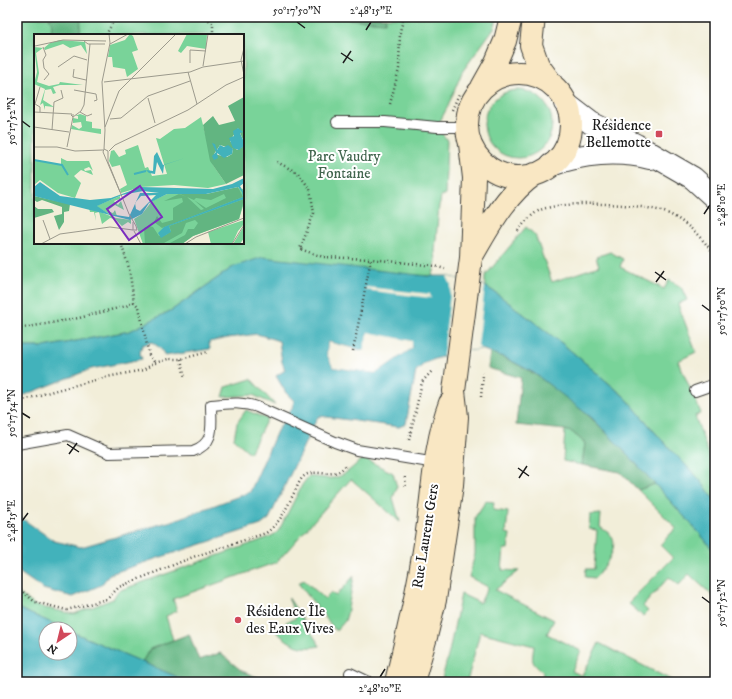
<svg xmlns="http://www.w3.org/2000/svg" width="732" height="699" viewBox="0 0 732 699" font-family="'IM FELL DW Pica',serif">
	<rect width="100%" height="100%" fill="#fff"/>
	<filter id="ink" filterUnits="userSpaceOnUse"><feTurbulence type="fractalNoise" baseFrequency=".025" numOctaves="2"/><feDisplacementMap in="SourceGraphic" scale="8" xChannelSelector="R" yChannelSelector="G"/><feConvolveMatrix kernelMatrix="1 2 1 2 8 2 1 2 1" color-interpolation-filters="sRGB"/></filter>
	<filter id="wash" filterUnits="userSpaceOnUse"><feTurbulence type="fractalNoise" baseFrequency=".012" numOctaves="4" result="noise"/><feDisplacementMap in="SourceGraphic" scale="16" xChannelSelector="R" yChannelSelector="G"/><feGaussianBlur stdDeviation="0.9" result="paint"/><feColorMatrix in="noise" values="0 0 0 0 0 0 0 0 0 0 0 0 0 0 0 0 0 1.4 0 .05"/><feComposite in="paint" operator="in"/></filter>
	<g filter="url(#wash)">
		<rect width="100%" height="100%" fill="#f2eed9"/>
		<path fill="#79d399" stroke="#4a785a" fill-rule="evenodd" d="M17,17H498L494,28L462,72L448,106L437,127L447,140L445,195H441L440,204L439,205L435,251L436,261L433,276L233,267L172,310L130,331L44,347H17ZM35,35H243V243H35Z
			M484 124a34 34 0 1 1 68 0a34 34 0 1 1-68 0Z
			M526,227L535,235L552,282L599,266L596,257L610,252L623,259L620,267L664,289L669,280L681,287L687,300L678,304L696,352L678,361L701,413L695,416L715,472V500L699,479L659,437L626,398L564,345L496,293L485,286V276Z
			M251,379L275,405L253,395L223,397L226,387Z
			M246,410L267,419L250,453L234,439L237,423Z
			M565,430L572,432L585,443L582,465L563,461Z
			M362,460H367L393,473L397,487L393,498L400,522L351,479L277,562L173,599L177,611L166,616L173,640L150,649L142,662L70,631V629H66L17,608V592L36,606L74,614L113,599L118,591L267,538L275,534L279,530L302,485L308,477C321,476 332,482 344,474C351,470 355,464 362,460Z
			M655,484L701,535L715,553V598L689,574L679,585L669,577L643,606L648,611L643,616L628,603L673,558L660,545L676,528L638,490Z
			M486,501L494,502L493,510L508,512L506,533L510,534L508,549H504L502,570L519,571L495,590L554,620L547,634L581,651L572,671L582,676L599,643L675,682H541L543,672C530,662 532,661 534,646L480,632L467,682H448L442,679L449,652L461,594L480,603L488,587L469,577L475,554V517Z
			M601,514L600,527C604,530 610,533 612,537C619,549 603,569 595,578L585,577L586,569H594L597,530L589,529L590,515Z
			M354,576L347,614L345,621L336,631L298,583L304,580L325,599L331,592L336,596Z
			M288,597L320,646C298,650 293,645 276,632L288,628L286,622L296,618Z"/>
		<path fill="#62b581" stroke="#3f684e" d="M49,17H81L80,35H51L52,24Z
			M320,17H386L385,22Z
			M490,352C555,376 610,434 655,484L638,490L620,472L582,465L585,443L572,432L565,430L516,425L521,378L488,368Z
			M189,634L199,660L220,653L242,671L254,676L272,682H189L142,662L150,649Z"/>
		<path fill="#42b2bb" stroke="#2f676c" fill-rule="evenodd" d="M263,257L427,276H447L485,286L496,293L564,345L626,398L659,437L699,479L715,500V553L701,535L632,459L592,418L534,373L506,358L481,349L457,352L435,359L425,363L416,371L406,424L399,427L320,416L317,418L269,519L261,525L155,559L110,574L101,585L73,597L43,589L20,573L17,562V515L54,541L81,547L175,520L250,492L277,431L292,408L294,401L286,393L276,376L285,370L282,362L279,341L257,334L228,338L209,342L210,349L165,356L161,349L152,342L142,345L140,353L142,359L91,369L25,395L17,396V347H44L130,331L172,310L233,267ZM368,333L411,341L412,348L376,373L333,367L327,354L328,342L364,351Z
			M17,608L66,629H46V653H70V631L189,682H17Z"/>
		<path fill="#f2eed9" fill-rule="evenodd" d="M447,276L485,286L478,346L481,349L457,352L443,356L451,285Z
			M366,287L430,294L431,298L365,290Z
			M368,332L412,341V348L376,373L333,367L327,354L328,342L363,351ZM370,335L410,342V347L376,371L334,365L329,354L330,344L364,353Z"/>
	</g>
	<g filter="url(#ink)">
		<g fill="none" stroke-linecap="round" stroke-linejoin="round">
			<defs>
				<path id="service" d="M337,122H385L437,127H467
					M695,391L715,384
					M17,444L68,435L109,453L193,451C216,443 211,425 211,405C227,404 241,401 257,407L335,442L357,450L436,463
					M350,673L369,682"/>
				<path id="tertiary" d="M565,103L591,123L636,145L693,178L715,198
					M551,165C582,153 618,150 650,158"/>
				<path id="secondary" d="M534,17L531,45L538,65L552,84
					M467 125a52 52 0 1 1 104 0a52 52 0 1 1-104 0Z
					M482,87L496,62L505,41L511,17
					M472,256C490,225 506,194 535,174
					M396,682C407,636 418,591 425,544C433,497 433,448 450,403
					M413,682L426,637L435,600L452,485L457,417L454,391L471,258L474,178L470,144"/>
			</defs>
			<use href="#service" stroke="#3c3c38" stroke-width="12"/>
			<use href="#tertiary" stroke="#3c3c38" stroke-width="24"/>
			<use href="#secondary" stroke="#3c3c38" stroke-width="24"/>
			<path stroke="#3c3c38" stroke-width="2.5" stroke-dasharray="1 3" stroke-linecap="butt" d="M206,17L213,24V35
				M106,35L114,20L118,17
				M390,104L399,69L400,31L404,17
				M452,110L459,94
				M277,162L298,173L310,189L314,213L300,249L323,257L371,259
				M518,231C524,223 531,215 540,210C565,200 643,203 667,213C687,222 702,238 715,255
				M121,243L129,268L134,302L139,307L149,355L155,363
				M17,329L79,318L126,306L134,302
				M353,351L371,259L435,266L445,269
				M181,359L185,378
				M481,397L483,375L482,373
				M17,402L53,391L107,377L143,370L155,363L168,359H181L208,352
				M409,440L422,382L432,371
				M405,477L406,488
				M17,587L35,602L67,610L107,599L119,587L193,557L266,533C281,522 286,509 294,493C297,488 299,481 303,477C315,466 333,482 346,465"/>
			<use href="#service" stroke="#fff" stroke-width="10"/>
			<use href="#tertiary" stroke="#fff" stroke-width="22"/>
			<use href="#secondary" stroke="#f9e7c3" stroke-width="22"/>
		</g>
	</g>
	<path fill="none" stroke="#1c1c1c" stroke-width="1.5" d="M297,22L305,28M366,30L371,22M341,53L353,61M343,63L351,51M22,121L30,127M704,214L710,205M655,272L666,280M656,282L664,271M702,305L710,311M22,413L30,418M67,444L79,452M69,454L77,443M518,468L529,476M519,478L527,466M22,521L28,513M702,597L710,603M380,677L385,669"/>
	<g fill="#d1495b" stroke="#fff" stroke-width="1.5">
		<rect x="655" y="130" width="8" height="8" rx="2"/>
		<circle cx="238" cy="620" r="4"/>
	</g>
	<g text-anchor="middle" stroke-width="4" stroke-linejoin="round" paint-order="stroke">
		<g font-size="15" fill="#1c1c1c" stroke="#fff" text-anchor="end">
			<text x="651" y="130">Résidence<tspan x="651" dy="17">Bellemotte</tspan></text>
			<text x="246" y="616" text-anchor="start">Résidence Île<tspan x="246" dy="17">des Eaux Vives</tspan></text>
		</g>
		<g font-size="15" fill="#41654e" stroke="#fff">
			<text x="344" y="161">Parc Vaudry<tspan x="344" dy="17">Fontaine</tspan></text>
		</g>
		<g font-size="15" fill="#1c1c1c" stroke="#fff">
			<text transform="translate(425 536) rotate(-81)" y="5">Rue Laurent Gers</text>
		</g>
	</g>
	<g transform="translate(34 34)">
		<rect width="210" height="210" fill="#f2eed9"/>
		<path d="M96,0L99,2L104,16L98,18L104,35L93,43L91,35L79,33L78,23H74L76,11L91,6ZM153,0H173L172,15L153,12L147,19L144,17ZM26,6L51,8L53,20L47,11L36,14L29,10L11,16L10,14L16,9ZM0,13L9,14L2,19L5,39L3,48L15,52L25,50L26,48L49,51H26L19,53L22,59L19,60L17,55L11,56L9,66L20,73L11,72V76L9,69L6,71L11,55L0,50L3,38ZM46,80L52,82V87L58,88V94L67,95V100L37,95L38,91L45,95L48,93L47,88L39,89V84L44,85V82H41ZM167,83L179,131L192,150L174,154L140,151L107,153L87,159L86,155L93,151L86,131L78,133L75,127L77,117L80,116L85,123L92,120L91,116L104,111L111,134L114,133L118,142L133,140L122,104L126,105L140,95L151,94ZM27,124L33,127H55L59,137L55,133L50,135L51,137L57,136L59,141L47,136L40,142L47,149L41,164L24,159L6,146L0,151V126L27,131ZM200,154L210,155V169L205,185L159,202L148,210H109L100,185L108,180L118,167L133,160H173ZM86,162V165L80,167L84,171L87,167L90,176L81,171L73,177L79,179L81,176L83,182L75,180L62,172ZM55,174L82,184L97,186V190L94,188L88,192L81,185L76,184L68,190L65,178L61,179L62,187L60,178H56ZM210,186V190L204,197L198,210H177L174,198ZM210,192V204L206,210H199Z" fill="#79d399"/>
		<path d="M210,63V108L204,94L196,107L203,116L210,112V141L192,150L176,127L169,91L179,82L185,91L201,87L194,72ZM186,111L199,115L198,120L193,123L180,120ZM204,153L209,163L128,194L120,188L123,182L128,189L139,186V174L149,168L148,164L130,167L145,160L153,163L167,176L170,175L160,166L172,174L192,164L190,160L177,166L162,164L160,166L146,160H133L142,159L173,160ZM0,162L36,170L35,177L30,178V188L25,196L20,182L28,180V173L8,166L3,168L0,166ZM210,165L205,185L159,202L148,210H134L151,201L154,195H160L164,189L161,186L152,189L148,199L130,209L111,210L110,194L115,192L119,193L125,202L132,201L137,197L135,192ZM0,172L4,175H18L20,178L0,184Z" fill="#62b581" fill-rule="evenodd"/>
		<path d="M204,94L209,98L206,99L210,108V112L205,116L199,114L195,104L200,102L199,97ZM178,109L181,110L183,116L186,111L190,113L194,111L199,115L198,120L190,124L183,119L184,124L180,126L178,122L182,118ZM123,118L129,131L151,124L130,131L129,140L123,128L121,140L115,139L112,136L119,137L120,122ZM210,144V149L206,152L210,159V165L135,192L137,198L127,204L124,199L130,193L209,163L208,158L204,153L172,160H133L115,169L108,180L96,186L0,162V153L6,148L26,162L56,166L77,164L107,153L179,155L198,150ZM109,157L125,159H106L95,183L75,180L63,172L88,161ZM122,161L106,177L102,175L101,169L107,162Z" fill="#42b2bb" fill-rule="evenodd"/>
		<path fill="none" stroke="#42b2bb" stroke-width="2" d="M0,126L28,131L34,141M100,140L112,137"/>
		<path fill="none" stroke="#9c9a8d" stroke-width="1" d="M50,7L54,10H71M76,10L94,0M1,12L29,6L72,7M9,13L12,21L9,26L10,34L15,40L10,46M210,14L207,26L210,41M156,29V16L172,17M169,32L174,0M24,33L40,22L53,26M40,35L39,43L52,46M154,38L163,70M70,48L156,38L169,33L210,27M6,53L1,70L6,73V78M40,56L62,60L63,66L60,67M114,64L121,89M0,78L38,80M46,78L53,82L58,80M39,83L47,77L50,71L56,10M76,85L87,84L114,62L156,47M0,93L35,98M71,93L85,57L142,0M18,96L20,68L29,64L27,56M0,113H23L41,117L69,116M33,113L39,83L37,81H40M70,115L71,96L68,48L76,9L75,0M75,117L81,111L154,76L192,51L210,43M86,158L69,118L70,115L74,117V128L95,180M95,180L102,192M9,186L16,205M99,188V196H103L102,192M100,197L107,210M7,210L26,200L48,197L76,193L99,196M151,210L162,203L210,184M198,210L210,191"/>
		<path fill="#7b2cbf" fill-opacity="0.15" stroke="#7b2cbf" stroke-width="2" d="M106,152L128,183L95,206L73,175Z"/>
		<rect width="210" height="210" fill="none" stroke="#1c1c1c" stroke-width="2"/>
	</g>
	<rect width="732" height="699" fill="none" stroke="#fff" stroke-width="44"/>
	<g transform="translate(58 641) rotate(215)"><circle r="19" fill="#ffffff" stroke="#a4a4a4"/>
	<path d="M0-3L7 15L0 10L-7 15Z" fill="#d1495b"/>
	<text y="-6" font-size="11" font-weight="bold" text-anchor="middle" fill="#1c1c1c">N</text>
	</g>
	<rect x="22" y="22" width="688" height="655" fill="none" stroke="#1c1c1c" stroke-width="1.5"/>
	<g font-size="10" text-anchor="middle" fill="#1c1c1c">
		<text x="297" y="14">50°17'50"N</text>
		<text x="371" y="14">2°48'15"E</text>
		<text transform="translate(11 121) rotate(-90)" y="4">50°17'52"N</text>
		<text transform="translate(721 205) rotate(-90)" y="4">2°48'10"E</text>
		<text transform="translate(721 311) rotate(-90)" y="4">50°17'50"N</text>
		<text transform="translate(11 413) rotate(-90)" y="4">50°17'54"N</text>
		<text transform="translate(11 521) rotate(-90)" y="4">2°48'15"E</text>
		<text transform="translate(721 603) rotate(-90)" y="4">50°17'52"N</text>
		<text x="380" y="692">2°48'10"E</text>
	</g>
</svg>
